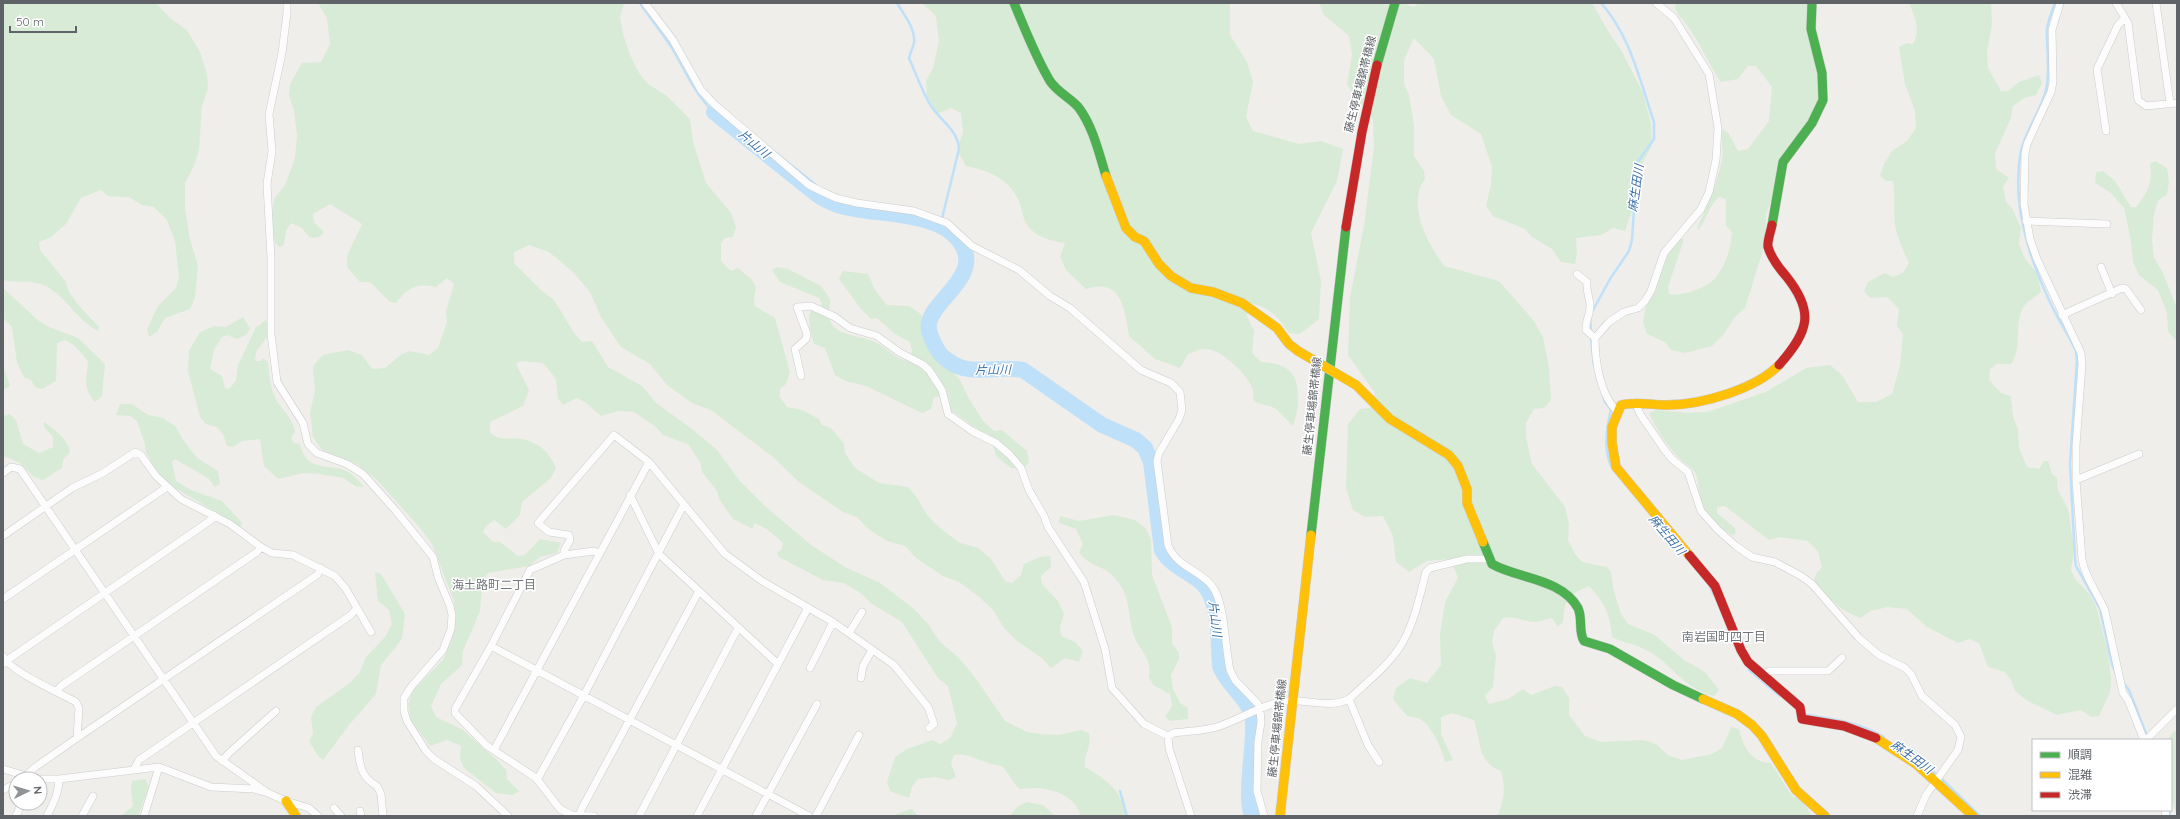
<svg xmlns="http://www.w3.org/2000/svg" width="2180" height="819" viewBox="0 0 2180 819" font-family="Quicksand,'Noto Sans JP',sans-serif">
	<rect width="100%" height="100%" fill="#efeeea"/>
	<path fill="#d8ebd6" d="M3,3H156L170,18L187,30L200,52L207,74L208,88L202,106L199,150L194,166L185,183V208L190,240L198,265L195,298L190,309L165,318L157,332L149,337L147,329L158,306L176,288L179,276L175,241L167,220L154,207L142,205L129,197L108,196L101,190L81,198L66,224L51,237L39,242L40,250L66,282C69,299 88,314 99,327L98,331C77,320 66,297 46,286C32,279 17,284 3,280Z
		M318,3H624L620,17L623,34L630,55L639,73L648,84L667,96L690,119L693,142L706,183L731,213L736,227L733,237L725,238L721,243V261L731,271L738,268L752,280L756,287L754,298L755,306L775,318L790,373L786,384L780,389V397L787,407L802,410L819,419L822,425L831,428L844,443L845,453L855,468L879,483L908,487L917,498L928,516L939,527L958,542L978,548L991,559L1006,582L1012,583L1021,575L1024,564L1040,557L1050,556L1051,567L1041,576L1042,584L1058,601L1064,614L1060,627L1061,636L1075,642L1083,651L1079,662L1065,658L1051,668L1042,658L1017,641L1004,628L993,610L978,596L959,582L943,576L916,558L905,546L887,541L867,528L857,517L843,512L799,482L773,457L711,410L692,403L667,385L650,364L621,347L601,317L590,292L573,272L549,252L529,245L514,252V263L542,291L554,300L574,333L582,342L592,341L608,367L642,386L656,403L692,429L717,450L739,480L766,507L811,545L845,567L880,583L914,609L928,624L940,642L959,658L974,676L1005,721L1027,732L1042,734L1059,735L1081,730L1089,733C1092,750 1083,753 1085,767C1104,778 1124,792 1126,816H1081C1073,790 1043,786 1020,789C1012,783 1009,773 1002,766C987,765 967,752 954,755L951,763L956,777L949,780L935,777L918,779L912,787L909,798L890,791L887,782L895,757L907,749L933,740L940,744L950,738L957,723L948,686L938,678L902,622L872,604L862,594L844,583L823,580L779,557L777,553L782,549L783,543L767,529L754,523L753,529L733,519L719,499L717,491L702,472L701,464L688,444L663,435L656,427L634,412L618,411L601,416L585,402L577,398L563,405L558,398L556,379L543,363L520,361L516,364L529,390L523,406L490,422V433C505,443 506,436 522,439C540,443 549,452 556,468L551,478L522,502L520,515L506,529L494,520L486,526L483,532L493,542H500L518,556L525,555L540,539L561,543L557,553L540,557L529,566L488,573L483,579L480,611L463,651L462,665L441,684L431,706L436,717L463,730L497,760L506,770L507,779L519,791L513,795L496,793L464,768L460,759L461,746L447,740L430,746L411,720L408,704L413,690L443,660L452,639L455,621L454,601L432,544L420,528L377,480L357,464L322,450L313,437L310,413L315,391L313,366L323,355L348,350L362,355L372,369L385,368L402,354L410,351L429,355L438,348L447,322L446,311L454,284L447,278L436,287C415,283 409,287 396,303L390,302L370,282H360L347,267V256L362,224L330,204L313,214L314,222L324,232L319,237L310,238L302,228L291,223L286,231L284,245L279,247L275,243L271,227L274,199L285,185L295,158L297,136L294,111L289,96L290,84L302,63L321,62L330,44L327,18Z
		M922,3H1230V35L1247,62L1253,82L1246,117L1253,131L1299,144L1321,141L1343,149L1337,181L1311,233L1321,281L1319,319L1300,334L1289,333C1277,316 1270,307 1249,303L1247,316L1254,331L1252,353L1261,362C1286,364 1297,370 1298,395C1298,407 1297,415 1293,426L1275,408L1255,402C1252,397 1254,396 1253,391C1250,376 1221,349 1206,349C1200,349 1193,352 1188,354L1180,368L1155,359L1129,336C1125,310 1122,277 1086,289L1066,270L1060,257L1065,243C1051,241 1034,237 1026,223C1022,216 1022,207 1018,199C1008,178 987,170 966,166L957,150L963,132L961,113L951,108L937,114L927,95L926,81L933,68L939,41L936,16Z
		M1319,3H1403L1413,7L1420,3H1592L1608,31L1622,52L1643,93L1651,124L1652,145L1634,180V205L1625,231L1613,228L1601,235L1576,238L1577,254L1575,264L1561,262L1552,249L1532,237L1525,229L1493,216L1486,206L1491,184L1492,167L1481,134L1451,115L1441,96L1434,59L1414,38L1404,60V84L1409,95L1414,125V156L1424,171L1425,179C1406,204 1428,244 1444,266L1499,281L1534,321L1543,337L1549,368L1551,400L1544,408L1534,409L1526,423V437L1532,464L1565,507L1569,524L1568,540L1575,554L1582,562L1607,567L1611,572L1614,592L1621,614L1628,624L1655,635L1684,660L1705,672L1719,690L1714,696C1684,690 1672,663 1646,650C1636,644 1623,643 1612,637C1610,614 1605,603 1589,586C1567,595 1565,599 1563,622L1558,627L1552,618C1546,618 1542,622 1536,622C1524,622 1515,616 1503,618L1494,631L1492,643L1496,655L1493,687L1485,696L1489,704L1508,699L1523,689L1531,695L1555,686L1562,687L1569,698V715L1585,736L1601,742L1643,740L1656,744L1668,755L1682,760L1712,754L1722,748L1731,727L1739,729C1743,746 1751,763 1771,763C1779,774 1785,787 1793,797L1800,798L1811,814L1809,816H1498C1504,798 1506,790 1501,771C1477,762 1481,741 1474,720L1452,713L1441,717V734L1453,760L1445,762C1442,749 1432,726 1420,719C1416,717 1410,717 1407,716L1393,699L1396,688L1410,678L1427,683L1441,665L1440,635L1445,602L1458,578L1450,559L1427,561L1409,572L1396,562L1393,536L1383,516L1365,517L1353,510L1346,488L1348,424L1360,409L1370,408L1375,393L1348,355L1350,297L1364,226L1374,146L1373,120L1347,85L1352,54L1349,36L1324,15Z
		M1675,3H1808L1820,77L1817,107L1809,122L1787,148L1779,161L1774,191L1766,215V233L1762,253L1745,308L1734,318L1724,334L1712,346L1685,353L1671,350L1665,342L1647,334L1643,322L1646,306L1656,287L1666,257L1680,239H1684L1668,287L1669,294C1682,297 1710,287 1717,276C1727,262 1731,247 1732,232L1726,226V199L1719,197C1709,205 1707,220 1698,230L1697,228C1707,207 1717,183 1722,160C1724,150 1720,139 1723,129L1729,134L1738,151L1748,149L1769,121L1772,87L1756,66H1748L1738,79L1721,82C1708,63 1700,42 1686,24C1680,16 1675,13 1675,3Z
		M1909,3H1991L1992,24L1987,52L1988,68L2001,91H2008L2019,82L2039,75L2042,83L2036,95L2024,98L2013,106L2011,118L1995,153L1996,169L2009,178L2003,186L2006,202L2012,208L2021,228L2019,244L2025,259L2037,273L2041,292C2036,296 2028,301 2024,306C2013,323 2023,348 2011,364H1997L1990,369L1989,380L2001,393L2011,396L2013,417L2018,429L2019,448L2027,467L2039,469L2044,461H2048L2052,474L2057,478L2058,490L2068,509L2074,549L2071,570L2076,580L2090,595L2096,606L2108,652L2111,679L2110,692L2099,716L2091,717L2081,710L2057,715L2026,700L2015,691L2011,680L2005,672L1988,667L1979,643L1969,639L1958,643L1927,627L1907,609L1888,607L1870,611L1861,618C1840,611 1828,598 1814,581L1816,574L1822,567L1818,552L1808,541L1779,537L1769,540L1725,506L1717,507V513L1734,527L1736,533L1732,535C1718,526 1703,513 1699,495C1698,488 1699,478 1694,471C1690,466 1682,462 1678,457C1665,443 1657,430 1649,413L1656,410L1687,413L1707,412L1766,392L1806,368L1830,365L1842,375L1858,402H1876L1892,394L1900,366L1903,334L1897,326L1899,309L1887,297L1870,298L1864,291L1868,282L1885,273L1893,277L1903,273L1909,263C1903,250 1897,238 1895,225C1893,211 1896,196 1893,181H1886L1880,176L1884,164L1892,151L1907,141L1916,128L1915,111L1905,84L1899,47L1907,43L1913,44C1921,30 1915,17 1909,3Z
		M2155,161L2167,168L2169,182L2167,194L2158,201L2154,214L2152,240L2154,258L2162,271L2177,308V342L2168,331L2167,313L2158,290L2139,275L2133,262L2131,241L2124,208L2111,193L2095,183L2096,172L2103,171L2115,181L2131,207H2136C2148,192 2153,183 2150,164Z
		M777,267L788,269L821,286L830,299C830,305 828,312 829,318C832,335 860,336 873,341C885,346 894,358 907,361L912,352L910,342L895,334L877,318L871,319L861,309L839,279L843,271L868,274L875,290L887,305L909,306L921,314L931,349L960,380L968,397L983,421L994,431L1002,430L1027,451L1029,462L1024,469L1011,468L996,456L994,448L983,433L951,410L948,396L934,397L931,409L922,413L866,386L845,381L835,375L825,348L814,344C812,335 806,320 811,311L819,312L822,304L819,298L780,282L772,270Z
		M3,288L39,321L49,327L78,338L105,364L102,396L95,402C82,386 87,379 88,361L74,345L65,340L57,343L56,381L42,389L35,387L31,380L24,377L17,363L12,327L3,318Z
		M243,317L250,328L247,334L237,339L227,335L222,337L214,350L210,369L222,376L225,388L229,389L236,381L238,365L256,327L260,325L265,320L268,323L267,337L256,352L255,361H261L263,358L268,362C269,374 270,388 276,399C284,414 291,414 295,432L291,438L294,443L300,444C305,469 323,465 341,469C351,472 357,479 364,486L357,487L343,478L319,474L303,473L278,479L264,466L260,439L242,441L233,447L227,446L223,434L217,427L206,424L200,417L188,371L189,351L200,332L214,326L226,327Z
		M3,366L10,386L3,390Z
		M120,404H132L148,415L163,418L176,427L183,440L197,458L218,471L220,484L215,487L208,478L175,459L172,462L176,481L191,490L222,501L242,523L241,527L170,485L156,471L146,452L145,444L137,421L130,416L116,415Z
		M10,414L16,420L23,444L39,453L53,447V437L44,427V422C54,429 68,439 70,452L63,460L62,468L43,480L34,477L20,463L6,457L3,458V416Z
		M1114,515L1135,520L1146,529L1151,540L1152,575L1172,627V643L1179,653V659L1171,675L1173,689L1180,703L1188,708V719L1170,721L1165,717L1172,706L1170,694L1153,685L1149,677C1153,657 1138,650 1133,633C1127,611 1131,595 1113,576C1103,565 1089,567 1079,552L1083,544L1076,529L1059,523L1060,516L1079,521Z
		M375,572L381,574L405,614L402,639L381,665L376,694L349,725L323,760L318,756L309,741L313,734L311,717L316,707L350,683L360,672L366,657L385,637L392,624L389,610L378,601Z
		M2174,731L2177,732V816L2171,797V740H2167Z
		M145,779L149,787L138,816H103L122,815L133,806L131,789L132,781Z
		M1027,802L1043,805L1055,816H1010L1017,807Z
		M912,809L918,816H896V814Z"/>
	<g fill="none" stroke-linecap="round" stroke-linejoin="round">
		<path stroke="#bfe0f9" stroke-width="2.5" d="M640,3C650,18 662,33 672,48C686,71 694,94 714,112
			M897,3C904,15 916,29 914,43C913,48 910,53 909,58C916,74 922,91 931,106C941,121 958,130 959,149L940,227
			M2055,3C2052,12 2048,20 2047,29C2046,49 2051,70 2046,90C2041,111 2026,129 2021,151C2011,202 2028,255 2049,300C2057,318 2068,334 2076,351L2077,360L2070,464L2075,559L2076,566L2100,609L2112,664L2118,679
			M1592,312L1610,279L1629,251L1632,240L1637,163L1654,139V122C1640,81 1630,35 1601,3
			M1590,318L1591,331
			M1591,338L1594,365
			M1603,395L1605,402L1611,410C1606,429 1603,450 1612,468
			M1709,585L1714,595
			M1749,670L1780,696
			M2122,681L2129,690L2147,736
			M1808,715C1835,719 1860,723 1884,737
			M1895,743L1909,753
			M1921,762L1942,779L1980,816
			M1120,791L1127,816
			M2169,810L2170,816"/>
		<path stroke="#bfe0f9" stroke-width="16" d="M714,112L819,196C824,199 829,202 835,204C868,217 937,208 960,242C984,275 933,299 929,323C927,332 933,341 937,349C941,357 954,366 963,368C983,373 1002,366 1023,370L1102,425L1136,440L1145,448L1151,462L1162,550C1171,566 1188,571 1202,583C1221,601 1218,642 1220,666C1227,686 1251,699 1253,721C1255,745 1244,795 1252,816"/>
		<defs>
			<path id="street" d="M287,3V13L282,53L269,114L272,151L267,184L271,258V334L277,382L303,423L308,444L317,453L347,464L363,474L396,511L433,557L438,577L450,606L452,615L451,629L443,650L411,687L404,698V711L407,721L426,751L434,759L476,786L508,816
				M645,3L673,40L701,90L714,104L809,185L823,192L836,198L857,203L914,211L947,223L972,246L1019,270L1050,296L1070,308L1141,370L1171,383L1180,392L1182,410L1179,419L1159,453L1157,461L1168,545C1177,568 1199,569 1212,586C1225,602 1225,648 1230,670L1235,680L1258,704L1260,710L1261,722L1258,742L1257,791L1264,816
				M2060,3L2052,30L2053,82L2051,92L2027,144L2025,154L2024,204L2030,239L2037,259L2081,353L2082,365L2076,446V480L2082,559C2085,578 2098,593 2105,611L2123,693L2128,700L2144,740
				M2116,3L2128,23L2138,100L2146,106L2177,103
				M2156,3L2170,103
				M2106,131L2097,69L2118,25L2125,18
				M2026,221L2107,224
				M2101,267L2112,294
				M1577,274L1587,282C1586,290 1589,296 1590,304C1591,313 1585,321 1586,330L1595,338
				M2062,315L2122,288L2126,289L2141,310
				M801,376L795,349L806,339L807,334L797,307L811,306L835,317L850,328L877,336L899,352L922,364L929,370L942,390L948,414L972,431L996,443L1010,455L1021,468L1029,490L1044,516L1048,527L1084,582L1105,649L1112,688L1144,724L1168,736L1169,748L1191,816
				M1636,404L1640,414L1664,449L1672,459L1688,472L1701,511L1718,530L1736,546L1752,557L1775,562L1801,576L1812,584L1859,638L1879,655L1905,668L1911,674L1922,696L1955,725L1961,737L1958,750L1926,795L1917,816
				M1617,411C1600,395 1595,360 1595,338L1609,322L1624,312L1638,308L1645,301L1651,291L1664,253L1701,209L1709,192L1716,160L1718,128L1709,74L1674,18L1656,3
				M3,473L11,467L20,469L216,756L268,793
				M2076,480L2139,454
				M630,495L659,554L778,664
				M3,536L72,488L103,473L135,452L141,455L156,476L181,499L230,524L261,547L272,553L293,555L335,576L346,589L371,632
				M564,555V551L570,540L569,535L549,532L538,523L614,435L649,462L725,554L762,581L833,622L894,665L928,707L934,724L929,728
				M3,599L167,487
				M849,633L862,612
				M491,646L809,816
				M3,656C11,672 58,692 76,702L79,708L77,738
				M3,663L211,520L214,515
				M810,668L833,622
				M1762,674L1770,671H1828L1842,658
				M861,678L863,666L872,650
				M57,691L61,686L257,552L261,547
				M1349,699L1368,745L1379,762
				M1168,736L1174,733C1189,731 1206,731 1220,726C1237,720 1271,701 1286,701C1307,699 1329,709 1349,699C1367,682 1392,663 1404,640C1415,620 1420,595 1426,572L1430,568L1467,559H1489
				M2146,740L2177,709
				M358,750C360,767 362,778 377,786L381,794L383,816
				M494,750L649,462
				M222,761L229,753L276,711
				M3,769L36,779H59L159,767L211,787L254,789L268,793L286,801L309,808L318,816
				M134,769L139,760L351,615L356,609
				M23,779L34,768L77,738L317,575L321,568
				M537,780L583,697L683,506
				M3,790L16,783
				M334,808L341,816
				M2165,810L2166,816
				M360,811L361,816
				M580,815L581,810L699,591
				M16,816L21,805
				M47,816C53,804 59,793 59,779
				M82,816L93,796
				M144,816L159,767
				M594,816L572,815L560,809L536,778L486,745L455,713V709L491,646L530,570L564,555L594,551L599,553
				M639,816L738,628
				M697,816L808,608
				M756,816L817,704
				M816,816L859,735"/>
			<path id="fast" d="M1014,3C1025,29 1035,56 1050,81C1057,92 1072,99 1079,108C1093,127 1099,153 1106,176
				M1377,65L1395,3
				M1772,225L1783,162L1812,123L1823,100L1822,73L1811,29L1812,3
				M1311,535L1346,227
				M1483,542L1492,564C1518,579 1561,578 1578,608C1583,619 1578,631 1584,641L1610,649L1673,685L1703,699"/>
			<path id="slow" d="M1106,176L1126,228L1135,237L1144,241L1159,264L1171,276L1191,288L1213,292L1242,303L1277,328L1289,344L1298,351
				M1356,385L1390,419L1449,455L1458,466L1467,489V503L1483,542
				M1689,555L1616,467L1612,443V427L1621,405C1636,401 1652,405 1667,405C1701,405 1756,389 1779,365
				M1703,699L1737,714L1752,725L1762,736L1796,790L1825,816
				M1876,738L1916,764L1973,816
				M286,801L296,816
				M1280,816L1311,535"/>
			<path id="jam" d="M1772,225C1771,231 1767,241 1768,247C1771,257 1779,268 1786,276C1815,312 1809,331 1779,365
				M1346,227L1362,132L1377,65
				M1689,555L1715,586L1741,650L1748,662L1800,707L1802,719L1844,726L1876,738"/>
		</defs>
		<use href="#street" stroke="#cbcccc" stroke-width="8"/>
		<use href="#fast" stroke="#cacacb" stroke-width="10"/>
		<use href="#slow" stroke="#cacacb" stroke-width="10"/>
		<use href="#jam" stroke="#cacacb" stroke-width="10"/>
		<use href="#street" stroke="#fdfcfc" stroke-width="7"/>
		<use href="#fast" stroke="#4caf50" stroke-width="9"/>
		<use href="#slow" stroke="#ffc107" stroke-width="9"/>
		<use href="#jam" stroke="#c62828" stroke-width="9"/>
		<defs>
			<path id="slow-bridge" d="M1298,351L1356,385"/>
		</defs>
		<use href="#slow-bridge" stroke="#cacacb" stroke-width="10" stroke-linecap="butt"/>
		<use href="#slow-bridge" stroke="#ffc107" stroke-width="9"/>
	</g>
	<g text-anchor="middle" stroke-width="3" stroke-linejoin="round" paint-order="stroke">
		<g font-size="11" fill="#5f6368" stroke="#fff">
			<text transform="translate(1360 84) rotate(-76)" y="4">藤生停車場錦帯橋線</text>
			<text transform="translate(1312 406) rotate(-84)" y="4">藤生停車場錦帯橋線</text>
			<text transform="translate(1277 728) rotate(-84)" y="4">藤生停車場錦帯橋線</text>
		</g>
		<g font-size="12" font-style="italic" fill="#4174aa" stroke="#fff">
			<text transform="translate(754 144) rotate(40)" y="4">片山川</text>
			<text transform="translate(1636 188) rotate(-82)" y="4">麻生田川</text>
			<text transform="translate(993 370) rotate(-1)" y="4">片山川</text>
			<text transform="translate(1667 535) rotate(50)" y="4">麻生田川</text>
			<text transform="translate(1215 619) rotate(83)" y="4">片山川</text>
			<text transform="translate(1912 757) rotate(36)" y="4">麻生田川</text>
		</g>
		<g font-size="12" fill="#70757a" stroke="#fff">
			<text x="494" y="589">海土路町二丁目</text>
			<text x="1724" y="641">南岩国町四丁目</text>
		</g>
	</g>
	<rect width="2180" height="819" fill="none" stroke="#5f6368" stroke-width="8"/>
	<rect x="2032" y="739" width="140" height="72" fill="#ffffff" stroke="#bfc1c3"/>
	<rect x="2040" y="752" width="20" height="6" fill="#4caf50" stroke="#bfc1c3"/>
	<text x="2068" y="759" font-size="12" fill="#5f6368">順調</text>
	<rect x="2040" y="772" width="20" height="6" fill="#ffc107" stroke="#bfc1c3"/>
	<text x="2068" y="779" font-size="12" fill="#5f6368">混雑</text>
	<rect x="2040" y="792" width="20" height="6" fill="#c62828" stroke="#bfc1c3"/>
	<text x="2068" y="799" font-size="12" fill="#5f6368">渋滞</text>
	<g transform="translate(28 791) rotate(85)"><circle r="19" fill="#ffffff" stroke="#bfc1c3"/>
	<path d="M0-3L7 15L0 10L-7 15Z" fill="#919496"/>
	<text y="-6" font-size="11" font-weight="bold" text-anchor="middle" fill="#5f6368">N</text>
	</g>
	<path d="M10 26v6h66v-6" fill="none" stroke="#5f6368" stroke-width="2"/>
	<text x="16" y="26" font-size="12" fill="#5f6368" stroke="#ffffff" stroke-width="3" paint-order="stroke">50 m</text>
</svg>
